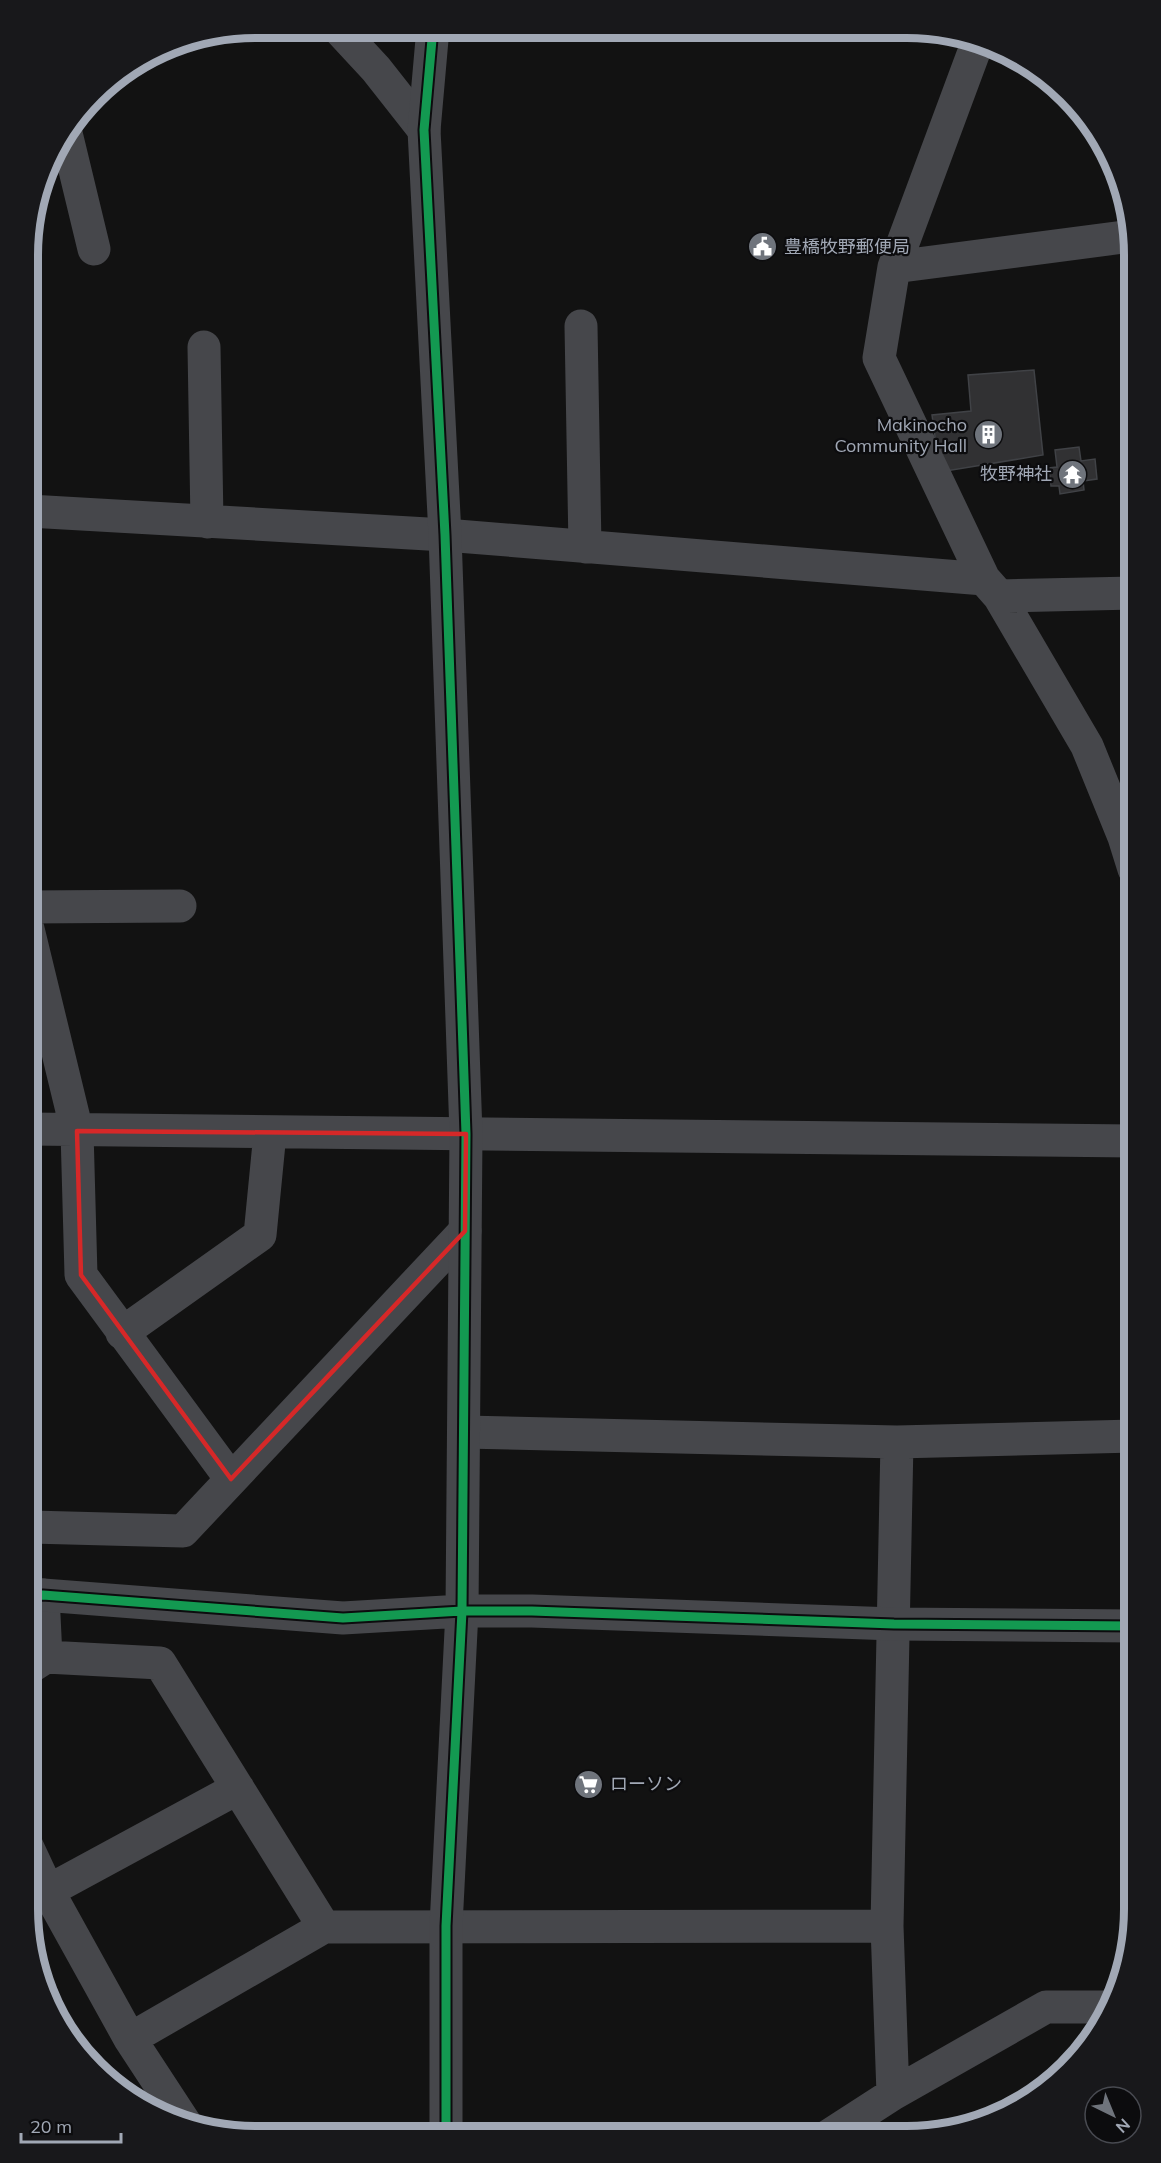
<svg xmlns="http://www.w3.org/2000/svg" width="1161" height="2163" viewBox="0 0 1161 2163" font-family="Mulish,'Noto Sans JP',sans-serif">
	<rect width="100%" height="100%" fill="#121212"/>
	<path fill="#313133" stroke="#404246" stroke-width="1.5" d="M1034,370L1043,455L940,472L932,415L971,411L968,375Z
		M1079,447L1081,461L1095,459L1097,479L1083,481L1084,490L1060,494L1059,486H1051L1049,468L1057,467L1055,450Z"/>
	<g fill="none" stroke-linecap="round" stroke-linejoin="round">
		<path stroke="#46474b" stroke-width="33" d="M338,28L376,69L424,130
			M978,41L894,267L879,358L984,579L999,596L1087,746L1124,837L1134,869
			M66,133L94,249
			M894,267L1131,236
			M581,326L585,547
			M204,347L207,522
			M29,511L445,535L984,579
			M999,596L1134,593
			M28,907L180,906
			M28,929L77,1131L81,1275L231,1479
			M28,1129L1134,1141
			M122,1333L260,1235L270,1133
			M464,1432L897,1442L1134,1436
			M31,1527L183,1531L465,1231
			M46,1657L160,1663L324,1927
			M29,1668L46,1657L43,1595
			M27,1846L48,1891L130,2039L185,2123
			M48,1891L238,1788
			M130,2039L324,1927L887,1926
			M893,2094L887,1926L897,1442
			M828,2136L893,2094L1046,2007H1108"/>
		<path stroke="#46474b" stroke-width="33" d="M433,28L424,130L445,535L466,1134L462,1611L446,1926V2135
			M27,1596L43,1595L343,1618L462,1611H532L894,1624L1134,1626"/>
		<defs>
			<path id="cycleway" d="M433,28L424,130L445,535L466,1134L462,1611L446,1926V2135
				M27,1596L43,1595L343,1618L462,1611H532L894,1624L1134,1626"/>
		</defs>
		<use href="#cycleway" stroke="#0c0c0e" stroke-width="13"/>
		<use href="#cycleway" stroke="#139951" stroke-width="9"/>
	</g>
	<path fill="none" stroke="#d62828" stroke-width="4.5" stroke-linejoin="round" d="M77,1131L466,1134L465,1231L231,1479L81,1275Z"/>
	<defs>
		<symbol id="civic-disc" viewBox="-11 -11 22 22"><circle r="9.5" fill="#6f747c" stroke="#0c0c0e"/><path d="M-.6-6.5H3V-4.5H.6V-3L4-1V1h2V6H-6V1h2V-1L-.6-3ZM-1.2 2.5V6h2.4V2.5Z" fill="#fff"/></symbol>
		<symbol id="building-disc" viewBox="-11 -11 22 22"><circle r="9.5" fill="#6f747c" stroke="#0c0c0e"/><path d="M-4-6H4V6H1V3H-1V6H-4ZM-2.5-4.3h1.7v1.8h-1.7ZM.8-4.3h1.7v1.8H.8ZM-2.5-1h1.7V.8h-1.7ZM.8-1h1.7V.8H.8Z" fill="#fff"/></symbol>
		<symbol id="temple-disc" viewBox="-11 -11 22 22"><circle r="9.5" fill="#6f747c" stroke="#0c0c0e"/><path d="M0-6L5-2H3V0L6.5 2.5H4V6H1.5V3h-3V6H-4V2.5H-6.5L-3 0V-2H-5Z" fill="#fff"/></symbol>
		<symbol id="supermarket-disc" viewBox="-11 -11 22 22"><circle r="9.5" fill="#6f747c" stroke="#0c0c0e"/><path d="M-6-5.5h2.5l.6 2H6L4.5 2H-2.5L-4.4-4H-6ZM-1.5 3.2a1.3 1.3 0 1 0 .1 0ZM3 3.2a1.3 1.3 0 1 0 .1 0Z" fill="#fff"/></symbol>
	</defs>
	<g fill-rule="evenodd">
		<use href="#civic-disc" x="746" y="230" width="33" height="33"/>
		<use href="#building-disc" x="972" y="418" width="33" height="33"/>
		<use href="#temple-disc" x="1056" y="458" width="33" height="33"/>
		<use href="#supermarket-disc" x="572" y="1768" width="33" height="33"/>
	</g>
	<g text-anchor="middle" stroke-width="4.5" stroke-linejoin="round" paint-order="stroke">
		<g font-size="18" fill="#a1a8b5" stroke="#0c0c0e" text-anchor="start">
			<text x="784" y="253">豊橋牧野郵便局</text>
			<text x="967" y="431" text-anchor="end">Makinocho<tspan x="967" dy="21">Community Hall</tspan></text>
			<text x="1052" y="480" text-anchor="end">牧野神社</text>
			<text x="610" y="1790">ローソン</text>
		</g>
	</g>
	<path d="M0 0H1161V2163H0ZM255 38H907A217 217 0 0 1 1124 255V1909A217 217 0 0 1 907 2126H255A217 217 0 0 1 38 1909V255A217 217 0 0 1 255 38Z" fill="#18181b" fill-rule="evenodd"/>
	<path fill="none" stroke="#a1a8b5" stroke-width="8" d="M255 38H907A217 217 0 0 1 1124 255V1909A217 217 0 0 1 907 2126H255A217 217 0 0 1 38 1909V255A217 217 0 0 1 255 38Z"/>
	<g transform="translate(1113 2115) rotate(137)"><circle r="28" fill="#0c0c0e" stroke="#484a51" stroke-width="1.5"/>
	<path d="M0-4.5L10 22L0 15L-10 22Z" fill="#6f747c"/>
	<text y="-9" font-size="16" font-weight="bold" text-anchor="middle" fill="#a1a8b5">N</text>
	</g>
	<path d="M21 2133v9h100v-9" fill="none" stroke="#a1a8b5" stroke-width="3"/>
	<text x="30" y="2133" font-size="18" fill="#a1a8b5" stroke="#0c0c0e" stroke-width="4.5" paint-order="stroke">20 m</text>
</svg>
